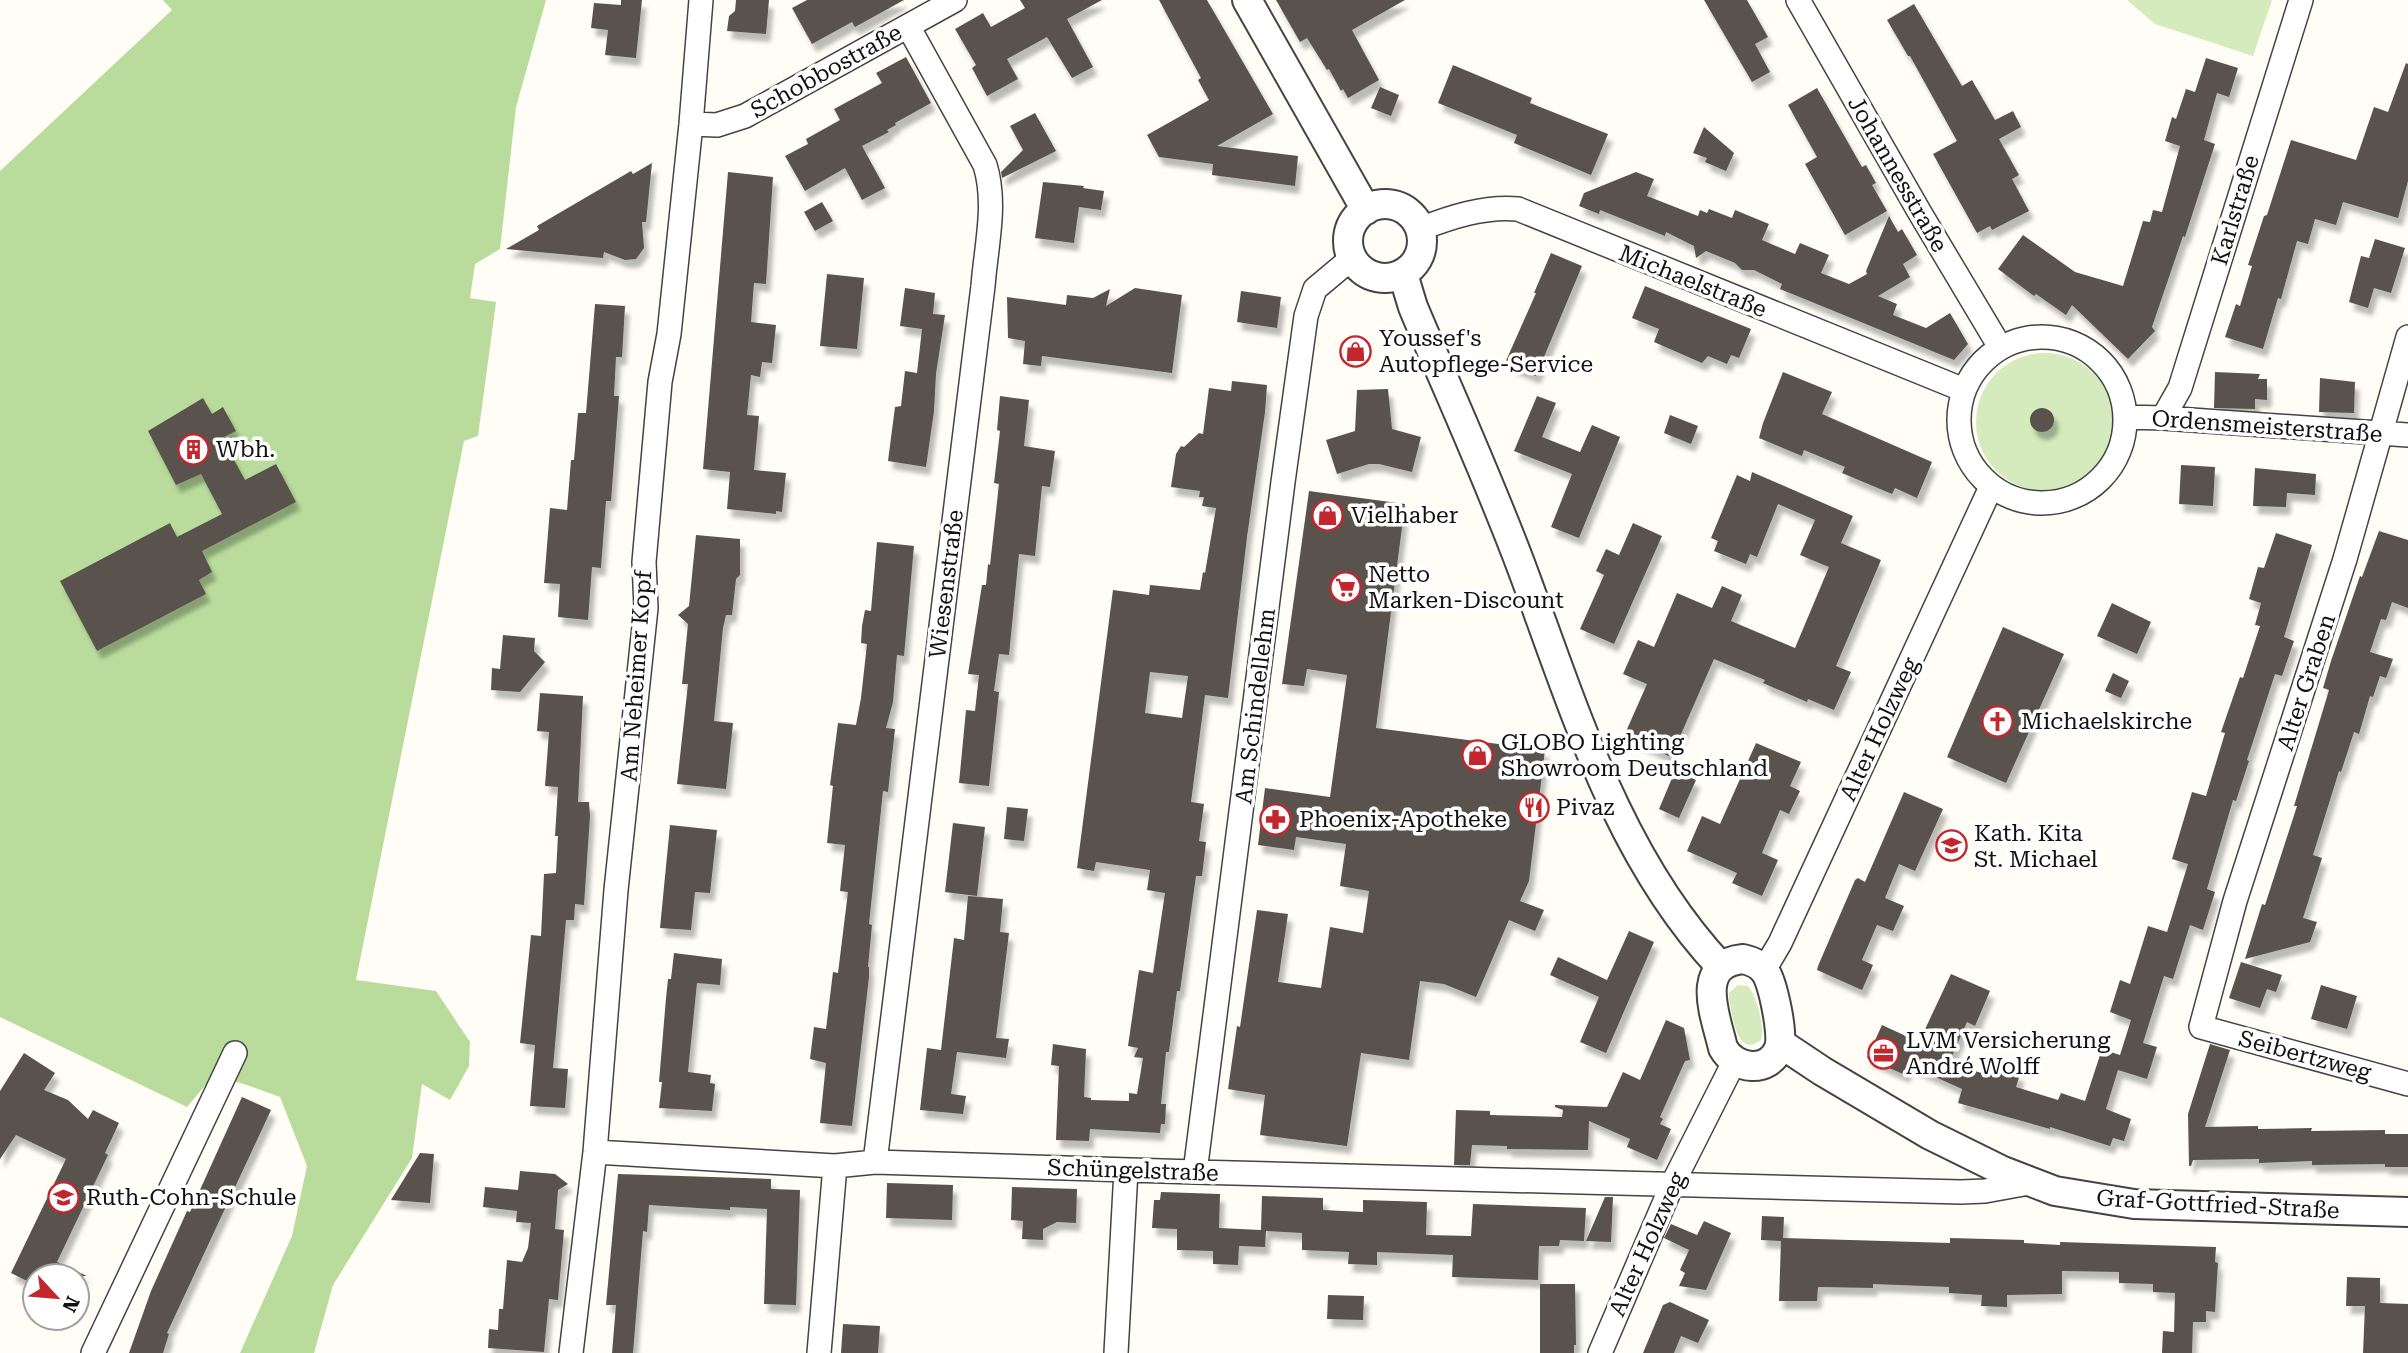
<svg xmlns="http://www.w3.org/2000/svg" width="2408" height="1353" viewBox="0 0 2408 1353" font-family="'Roboto Serif',serif">
	<defs>
		<filter id="shadow"><feDropShadow dx="4.5" dy="8" stdDeviation="2" flood-color="#0004"/></filter>
	</defs>
	<rect width="100%" height="100%" fill="#fffdf5"/>
	<path fill="#d5ebbd" d="M2127,0H2272L2253,56L2155,24Z
		M1976 422a69 69 0 1 1 138 0a69 69 0 1 1-138 0Z
		M1738,985L1748,986C1757,997 1765,1027 1761,1040C1736,1059 1733,1015 1729,999V993Z"/>
	<path fill="#b9dc9c" d="M163,0H546L516,107L500,249L475,264L470,298L496,302L478,436L464,441L356,980L436,991L470,1042L469,1066L450,1100L422,1084L412,1158L333,1285L314,1353H240L292,1236L307,1166L280,1097L244,1084L213,1076L187,1107L0,1017V171L172,10Z"/>
	<path fill="#5a524d" fill-rule="evenodd" filter="url(#shadow)" d="M621,0H642L636,58L605,55L608,30L591,28L594,3L621,5Z
		M736,0H769L766,34L727,31L729,16L735,11Z
		M807,0H904L855,27L852,22L812,44L792,8Z
		M1020,0H1102L1067,19L1093,67L1072,78L1047,37L1007,59L1018,79L987,96L972,68L976,65L955,29L983,13L991,27L1025,8Z
		M1159,0H1207L1273,114L1217,146L1298,156L1295,186L1212,175L1213,164L1159,157L1147,135L1209,100L1198,80L1201,78Z
		M1276,0H1405L1352,30L1379,80L1348,98L1343,89L1341,91L1329,69L1327,70L1307,38L1300,42Z
		M1704,0H1747L1768,37L1755,44L1770,72L1752,82Z
		M1914,4L1962,86L1972,80L1995,120L2013,111L2021,127L1999,139L2019,175L2012,179L2029,211L1992,230L1990,226L1977,233L1933,154L1957,141L1910,56H1908L1887,20Z
		M906,57L931,103L895,123L896,125L887,130L889,132L862,146L885,188L862,200L845,168L805,191L785,156L808,144L806,139L840,120L834,109L882,83L876,73Z
		M2206,58L2238,68L2229,97L2217,93L2204,140L2215,144L2185,237L2183,236L2152,327L2155,331L2128,359L2072,305L2066,315L2036,294L2034,296L1998,269L2023,235L2075,272L2123,286L2143,221L2150,222L2153,210L2162,212L2180,146L2165,141L2172,117L2176,119L2186,89L2195,92Z
		M2406,63L2408,64V181L2398,218L2343,202L2336,225L2315,219L2308,244L2297,241L2281,299L2278,298L2263,349L2225,337L2236,304L2240,306L2252,266L2248,265L2264,216L2267,215L2291,140L2356,160L2374,107L2388,112Z
		M1453,65L1532,98L1530,103L1608,134L1591,175L1514,143L1517,135L1438,103Z
		M1380,87L1399,95L1391,116L1371,108Z
		M1817,88L1862,167L1866,165L1876,183L1872,185L1887,211L1845,235L1805,164L1817,157L1788,105Z
		M1035,113L1056,151L1002,178L1001,172L1023,150L1010,126Z
		M1704,127L1734,153L1726,171L1705,162L1707,158L1693,153Z
		M652,163L646,222H642L644,248L636,259L625,260L604,252L603,258L506,249L539,230L537,226L631,171L633,174Z
		M728,172L773,177L766,284L754,283L751,322L776,325L772,363L762,362L760,377L751,375L747,415L759,416L754,470L786,473L782,512L776,511V514L727,509L730,472L703,469Z
		M1636,172L1654,179L1647,196L1698,216L1700,210L1707,213L1709,209L1732,218L1735,210L1769,224L1762,240L1795,254L1800,243L1829,255L1821,273L1849,284L1867,274L1866,271L1889,216L1898,232L1902,229L1917,255L1903,264L1910,277L1878,296L1897,304L1893,315L1926,328L1950,313L1968,344L1954,360L1780,289L1782,284L1754,270H1742L1735,263L1706,251L1696,258L1694,246L1666,232L1665,236L1600,210L1599,214L1579,206L1584,193Z
		M1043,182L1084,186L1083,188L1104,191L1101,210L1079,207L1074,243L1035,238Z
		M822,202L833,221L815,231L804,212Z
		M2375,239L2405,248L2391,293L2374,288L2368,308L2349,302L2361,256L2369,258Z
		M1551,253L1582,266L1536,376L1505,363L1536,293H1534Z
		M827,274L864,278L857,349L820,346Z
		M1645,286L1751,329L1739,358L1731,355L1727,364L1708,356L1702,363L1654,342L1659,329L1632,318Z
		M905,288L935,293L933,314L945,315L936,374L934,411L926,467L888,461L895,407L901,406L905,371L917,373L922,329L900,326Z
		M1135,288L1182,295L1172,373L1042,356L1041,366L1023,364L1025,341L1008,338L1007,297L1066,305L1067,295L1093,298L1110,289L1106,306Z
		M1241,291L1281,297L1277,328L1237,322Z
		M595,304L625,306L622,357H616L614,396H619L611,501H606L601,568L592,567L588,620L558,617L560,584L544,583L550,508L567,510L571,460H574L578,413H586Z
		M1783,372L1832,392L1822,414L1932,462L1917,498L1895,488L1892,494L1842,473L1845,467L1804,450L1802,456L1759,438L1763,423Z
		M2215,372L2260,374L2258,379H2267V400L2255,399V409L2214,408Z
		M2320,378L2355,382L2354,413L2319,412Z
		M1232,381L1267,385L1265,412L1247,537L1228,698L1205,695L1191,802L1204,804L1199,841L1206,842L1202,876H1196L1180,991H1177L1169,1052H1166L1161,1104H1166L1165,1124H1161L1160,1133L1090,1129L1089,1141L1056,1140L1059,1066L1051,1065L1053,1044L1086,1049L1084,1097L1091,1098V1100L1129,1101V1093L1137,1094L1143,1058L1134,1057L1138,1048L1128,1046L1139,970L1153,973L1165,893L1147,890L1150,870L1096,862L1094,871L1077,868L1113,590L1149,595L1150,585L1200,590L1203,572L1205,573L1216,508L1202,506L1204,497H1199L1200,491L1171,487L1176,454L1181,446L1184,447L1199,433L1203,434L1209,388L1231,391ZM1150,672L1188,676L1182,718L1145,713Z
		M1388,389L1392,429L1421,437L1412,472L1379,464H1369L1337,474L1326,440L1355,431L1357,390Z
		M1000,396L1029,400L1024,446L1055,451L1050,487L1042,486L1035,556L1019,554L1009,655L999,654L994,691L999,692L989,786L959,783L966,710L975,711L979,675L968,674L982,585H986L988,564L990,565L999,484L994,483L1000,431L997,430Z
		M1537,396L1556,403L1542,437L1580,452L1592,425L1620,437L1579,538L1551,527L1572,474L1514,451Z
		M203,398L212,414L223,407L236,431L222,438L245,480L276,464L296,502L202,551L212,572L199,580L206,594L97,651L60,581L170,523L177,537L222,514L201,474L176,485L148,431Z
		M2030 420a12 12 0 1 1 24 0a12 12 0 1 1-24 0Z
		M1670,415L1698,426L1691,444L1664,433Z
		M2181,465L2215,467L2213,506L2179,504Z
		M2255,468L2316,474L2315,495L2287,493L2286,507L2253,506Z
		M1752,472L1853,516L1841,543L1881,560L1836,666L1851,672L1834,710L1808,699L1807,702L1763,683L1765,680L1714,659L1671,757L1624,736L1647,684L1623,674L1638,640L1654,647L1677,593L1712,608L1722,586L1742,595L1731,621L1795,648L1829,567L1800,555L1815,520L1778,504L1757,557L1750,554L1746,564L1714,551L1718,541L1711,538L1737,475L1750,481Z
		M1309,491L1405,504L1376,728L1545,750L1529,881L1520,901L1544,910L1535,931L1509,920L1476,997L1444,984L1420,981L1409,1060L1361,1053L1347,1146L1260,1135L1265,1095L1228,1089L1237,1026L1240,1027L1257,910L1288,914L1278,982L1321,988L1330,927L1363,933L1369,891L1340,886L1346,844L1296,837L1294,850L1258,845L1265,788L1330,797L1347,675L1307,669L1304,686L1282,684Z
		M1633,523L1662,536L1614,644L1580,629L1604,575L1596,571L1606,549L1619,555Z
		M2379,531L2408,540V608L2392,602L2386,620L2381,619L2370,652L2393,659L2386,678L2380,676L2373,697L2370,696L2359,734L2354,732L2341,772L2339,771L2313,855L2322,858L2303,918L2317,922L2310,942L2245,959L2262,904L2265,905L2297,806H2294L2329,690L2323,688L2331,661L2360,576L2362,577Z
		M2276,533L2312,545L2284,637L2294,641L2282,676L2275,674L2247,760L2249,761L2236,801L2233,800L2207,889L2215,892L2203,930L2190,925L2173,979L2164,976L2143,1043L2157,1047L2147,1079L2118,1070L2106,1109L2131,1119L2124,1141L2113,1138L2110,1146L2050,1127V1129L1958,1103L1962,1089L1909,1065L1905,1075L1867,1058L1882,1025L1919,1042L1951,974L1990,991L1975,1026L1967,1022L1949,1063L1988,1075L1991,1065L2020,1074L2016,1087L2058,1100L2061,1093L2085,1101L2102,1049L2120,1055L2131,1020L2110,1012L2120,980L2130,984L2148,926L2167,932L2188,864L2172,859L2192,792L2206,796L2225,733L2221,732L2240,677L2243,678L2260,626L2255,625L2261,603L2249,599L2258,567L2264,568Z
		M696,535L740,539V575L736,579L732,615H726L723,628L714,721L733,723L726,789L677,784L688,684H682L688,624L678,615L689,606Z
		M877,542L914,546L904,656L897,655L893,702L886,728L895,729L888,792L883,791L869,924L872,925L868,967H869V977L852,1126L820,1123L826,1063L810,1059L814,1027L826,1029L833,972L838,973L848,892L840,891L845,845L827,843L833,786L830,785L838,723L856,725L861,698L867,644L861,643L862,626L865,610L871,611Z
		M2112,603L2151,622L2137,654L2097,636Z
		M2003,627L2064,654L2006,783L1947,757Z
		M503,635L535,638L534,651L545,662L520,692L491,690L492,668L500,669Z
		M2113,673L2129,681L2121,698L2105,691Z
		M540,693L583,696L578,802H589L590,816L584,905L575,904L574,920H566L553,1068L568,1069L565,1108L530,1106L535,1045L520,1043L531,935L541,936L544,874L556,873L558,836H555L558,787L545,786L549,732L537,731Z
		M1756,743L1801,762L1790,786L1800,791L1789,814L1780,810L1762,853L1778,860L1762,896L1732,883L1737,873L1687,851L1702,816L1720,824Z
		M1675,771L1696,780L1679,818L1659,809Z
		M1904,792L1943,809L1915,871L1899,864L1885,898L1904,906L1893,931L1877,925L1862,960L1873,965L1862,990L1817,970L1818,966L1855,880L1858,878L1865,882Z
		M1007,807L1028,809L1024,841L1004,839Z
		M953,823L985,827L977,896L945,892Z
		M670,825L717,830L710,893L695,892L691,930L660,928Z
		M968,896L1003,899L1000,932L1009,933L996,1038L1009,1039L1006,1058L957,1052L951,1094L966,1096L963,1114L920,1110L927,1048L941,1050L954,938L964,940Z
		M1629,931L1654,942L1606,1053L1580,1042L1599,997L1550,975L1558,957L1607,980Z
		M674,953L722,959L720,985L697,983L688,1072L711,1075L710,1083L715,1084L712,1111L659,1108L662,1082H659L666,998L668,979H671Z
		M2241,962L2282,975L2276,992L2267,989L2260,1008L2229,998Z
		M2321,985L2357,996L2347,1029L2311,1019Z
		M1666,1020L1684,1028L1690,1060L1685,1061L1660,1117L1663,1119L1660,1124L1671,1129L1657,1160L1627,1147L1630,1139L1589,1121L1588,1150L1507,1149V1146L1472,1145L1470,1165H1454L1456,1110L1490,1111V1115L1562,1117L1563,1110L1555,1107V1105L1607,1107L1623,1072L1640,1080Z
		M2210,1044L2230,1050L2205,1127L2258,1126V1129L2312,1128L2311,1131L2385,1130V1134H2408V1167H2385V1164L2312,1165V1161L2259,1163V1159L2193,1160L2191,1166H2189L2188,1114Z
		M24,1053L55,1073L44,1090L68,1100L88,1119L93,1110L119,1123L105,1153L108,1155L57,1262L87,1276H35V1285L11,1273L66,1159L16,1135L0,1159V1091Z
		M242,1097L271,1110L167,1333L169,1334L163,1353H129L151,1291L187,1211L190,1212Z
		M420,1153L434,1154L430,1203L391,1200Z
		M520,1171L555,1174L568,1184L558,1190L555,1229L564,1230L558,1300L549,1299L544,1352L488,1348L489,1329L498,1330L499,1309H503L507,1260L522,1262L528,1248L531,1223L516,1222L517,1211L483,1207L485,1187L518,1190Z
		M618,1174L771,1179V1189L800,1190L796,1305L764,1304L767,1209L730,1207V1210L649,1205L647,1232L643,1231L633,1353H612L616,1305H606Z
		M887,1183L953,1185L952,1220L886,1218Z
		M1012,1187L1077,1189L1076,1223L1057,1222L1043,1229V1240L1022,1239L1023,1221L1011,1220Z
		M1161,1192L1220,1194L1219,1228L1261,1230L1262,1196L1323,1198V1210L1363,1212V1200L1427,1202L1426,1235L1471,1236L1473,1204L1586,1208L1584,1241L1560,1240L1559,1246H1539L1538,1280L1452,1277L1453,1255L1377,1252V1265L1348,1264L1349,1252L1302,1250V1233L1266,1231L1265,1247L1239,1246L1238,1265L1213,1264V1251L1177,1250V1229L1152,1228L1154,1200H1160Z
		M1605,1197H1613L1611,1242L1586,1241Z
		M1762,1216L1784,1217L1783,1238L1950,1243V1238L2024,1240V1243L2060,1245V1242L2216,1247L2215,1262L2218,1263L2215,1312L2206,1311V1322H2193L2192,1353H2162L2163,1331L2174,1332L2175,1293L2153,1292V1284L2119,1283V1272L2062,1271V1294L2007,1295V1307L1981,1306L1982,1295L1949,1293V1287L1873,1284V1288L1818,1287L1817,1301H1779L1781,1241L1761,1240Z
		M1704,1221L1731,1233L1706,1290L1679,1286L1685,1273L1680,1270L1689,1250L1664,1238L1671,1224L1697,1235Z
		M2347,1277L2380,1278V1303L2408,1304V1353H2363L2365,1306H2346Z
		M1540,1284H1575L1576,1345H1574V1353H1540Z
		M1328,1295L1364,1296L1363,1320L1327,1319Z
		M1670,1302L1709,1320L1698,1343L1681,1336L1674,1353H1643L1663,1305Z
		M843,1324L880,1326L878,1353H841Z"/>
	<g fill="none" stroke-linecap="round" stroke-linejoin="round">
		<defs>
			<path id="minor" d="M1798,0L1920,213L2000,347
				M691,124L717,125L745,116L955,0
				M1420,229C1451,217 1484,206 1518,209L1964,390
				M2408,337L2345,559L2235,901L2201,1027L2408,1084
				M1959 420a83 83 0 1 1 166 0a83 83 0 1 1-166 0Z
				M2125,417L2163,418L2408,435
				M2163,418L2180,388L2301,0
				M1764,970L1780,943L1991,487
				M595,1152L835,1166L875,1162L1195,1172L1961,1192L1985,1191L2029,1183
				M875,1162L983,286C986,246 997,204 985,165L908,26
				M1195,1172L1283,482L1306,316L1315,289L1352,258
				M93,1353L235,1053
				M571,1353L595,1152L616,890L646,608L644,562L660,382L669,334L691,124L701,0
				M819,1353L835,1166
				M1116,1353L1126,1170
				M1600,1353L1672,1185L1734,1062"/>
			<path id="tertiary" d="M1247,0L1366,210
				M1348 241a37 37 0 1 1 74 0a37 37 0 1 1-74 0Z
				M1403,274L1413,307C1450,395 1490,482 1523,571C1574,708 1618,858 1721,967
				M1743,959C1752,961 1761,965 1766,973C1773,985 1784,1035 1779,1048C1769,1074 1735,1070 1723,1048C1716,1017 1693,964 1743,959Z
				M1780,1043L1822,1071L1930,1135L2003,1171L2055,1191L2134,1204L2408,1212"/>
		</defs>
		<use href="#minor" stroke="#444" stroke-width="26"/>
		<use href="#tertiary" stroke="#444" stroke-width="32"/>
		<use href="#minor" stroke="#fff" stroke-width="23"/>
		<use href="#tertiary" stroke="#fff" stroke-width="28"/>
	</g>
	<defs>
		<symbol id="shop-ring" viewBox="-11 -11 22 22"><circle r="9.5" fill="#fff" stroke="#c4262e" stroke-width="1.5"/><path d="M-5-2.5h2.3a2.7 3.5 0 0 1 5.4 0H5L5.5 6h-11ZM-1.5-2.5h3a1.5 2.3 0 0 0-3 0Z" fill="#c4262e"/></symbol>
		<symbol id="building-ring" viewBox="-11 -11 22 22"><circle r="9.5" fill="#fff" stroke="#c4262e" stroke-width="1.5"/><path d="M-4-6H4V6H1V3H-1V6H-4ZM-2.5-4.3h1.7v1.8h-1.7ZM.8-4.3h1.7v1.8H.8ZM-2.5-1h1.7V.8h-1.7ZM.8-1h1.7V.8H.8Z" fill="#c4262e"/></symbol>
		<symbol id="supermarket-ring" viewBox="-11 -11 22 22"><circle r="9.5" fill="#fff" stroke="#c4262e" stroke-width="1.5"/><path d="M-6-5.5h2.5l.6 2H6L4.5 2H-2.5L-4.4-4H-6ZM-1.5 3.2a1.3 1.3 0 1 0 .1 0ZM3 3.2a1.3 1.3 0 1 0 .1 0Z" fill="#c4262e"/></symbol>
		<symbol id="church-ring" viewBox="-11 -11 22 22"><circle r="9.5" fill="#fff" stroke="#c4262e" stroke-width="1.5"/><path d="M-1.2-6h2.4v3.5h3.3v2.4h-3.3V6h-2.4V-.1h-3.3v-2.4h3.3Z" fill="#c4262e"/></symbol>
		<symbol id="restaurant-ring" viewBox="-11 -11 22 22"><circle r="9.5" fill="#fff" stroke="#c4262e" stroke-width="1.5"/><path d="M-5-6h1v4h1v-4h1v4h1v-4h1v5L-1.5 .5V6h-2V.5L-5-1ZM5-6V6H3V1.5H1.5Q1.5-4 5-6Z" fill="#c4262e"/></symbol>
		<symbol id="pharmacy-ring" viewBox="-11 -11 22 22"><circle r="9.5" fill="#fff" stroke="#c4262e" stroke-width="1.5"/><path d="M-2-6h4v4h4v4h-4v4h-4v-4h-4v-4h4Z" fill="#c4262e"/></symbol>
		<symbol id="school-ring" viewBox="-11 -11 22 22"><circle r="9.5" fill="#fff" stroke="#c4262e" stroke-width="1.5"/><path d="M0-5L7-2L0 1L-7-2ZM-4 1L0 2.5L4 1V4Q0 6-4 4Z" fill="#c4262e"/></symbol>
		<symbol id="office-ring" viewBox="-11 -11 22 22"><circle r="9.5" fill="#fff" stroke="#c4262e" stroke-width="1.5"/><path d="M-6-3h4V-5.5h4V-3h4V5H-6ZM-1-4.5V-3h2v-1.5ZM-6 0V1H6V0Z" fill="#c4262e"/></symbol>
	</defs>
	<g fill-rule="evenodd">
		<use href="#shop-ring" x="1338" y="334" width="35" height="35"/>
		<use href="#building-ring" x="176" y="432" width="35" height="35"/>
		<use href="#shop-ring" x="1310" y="498" width="35" height="35"/>
		<use href="#supermarket-ring" x="1328" y="570" width="35" height="35"/>
		<use href="#church-ring" x="1980" y="704" width="35" height="35"/>
		<use href="#shop-ring" x="1460" y="738" width="35" height="35"/>
		<use href="#restaurant-ring" x="1516" y="790" width="35" height="35"/>
		<use href="#pharmacy-ring" x="1258" y="802" width="35" height="35"/>
		<use href="#school-ring" x="1934" y="828" width="35" height="35"/>
		<use href="#office-ring" x="1866" y="1036" width="35" height="35"/>
		<use href="#school-ring" x="46" y="1180" width="35" height="35"/>
	</g>
	<g text-anchor="middle" stroke-width="7" stroke-linejoin="round" paint-order="stroke">
		<g font-size="23" fill="#111" stroke="#fff">
			<text transform="translate(826 71) rotate(-29)" y="8">Schobbostraße</text>
			<text transform="translate(1898 174) rotate(60)" y="8">Johannesstraße</text>
			<text transform="translate(2235 210) rotate(-73)" y="8">Karlstraße</text>
			<text transform="translate(1693 281) rotate(22)" y="8">Michaelstraße</text>
			<text transform="translate(2267 426) rotate(4)" y="8">Ordensmeisterstraße</text>
			<text transform="translate(946 584) rotate(-83)" y="8">Wiesenstraße</text>
			<text transform="translate(636 676) rotate(-86)" y="8">Am Neheimer Kopf</text>
			<text transform="translate(2306 682) rotate(-72)" y="8">Alter Graben</text>
			<text transform="translate(1255 706) rotate(-83)" y="8">Am Schindellehm</text>
			<text transform="translate(1879 729) rotate(-65)" y="8">Alter Holzweg</text>
			<text transform="translate(2305 1055) rotate(15)" y="8">Seibertzweg</text>
			<text transform="translate(1133 1170) rotate(2)" y="8">Schüngelstraße</text>
			<text transform="translate(2218 1204) rotate(3)" y="8">Graf-Gottfried-Straße</text>
			<text transform="translate(1647 1244) rotate(-66)" y="8">Alter Holzweg</text>
		</g>
		<g font-size="23" fill="#111" stroke="#fff" text-anchor="start">
			<text x="1379" y="346">Youssef's<tspan x="1379" dy="26">Autopflege-Service</tspan></text>
			<text x="216" y="457">Wbh.</text>
			<text x="1351" y="523">Vielhaber</text>
			<text x="1368" y="582">Netto<tspan x="1368" dy="26">Marken-Discount</tspan></text>
			<text x="2021" y="729">Michaelskirche</text>
			<text x="1501" y="750">GLOBO Lighting<tspan x="1501" dy="26">Showroom Deutschland</tspan></text>
			<text x="1556" y="815">Pivaz</text>
			<text x="1299" y="827">Phoenix-Apotheke</text>
			<text x="1974" y="841">Kath. Kita<tspan x="1974" dy="26">St. Michael</tspan></text>
			<text x="1906" y="1048">LVM Versicherung<tspan x="1906" dy="26">André Wolff</tspan></text>
			<text x="86" y="1205">Ruth-Cohn-Schule</text>
		</g>
	</g>
	<g transform="translate(56 1297) rotate(116)"><circle r="33" fill="#ffffff" stroke="#a0a0a0" stroke-width="2"/>
	<path d="M0-5L12 26L0 18L-12 26Z" fill="#c4262e"/>
	<text y="-10" font-size="19" font-weight="bold" text-anchor="middle" fill="#111111">N</text>
	</g>
</svg>
